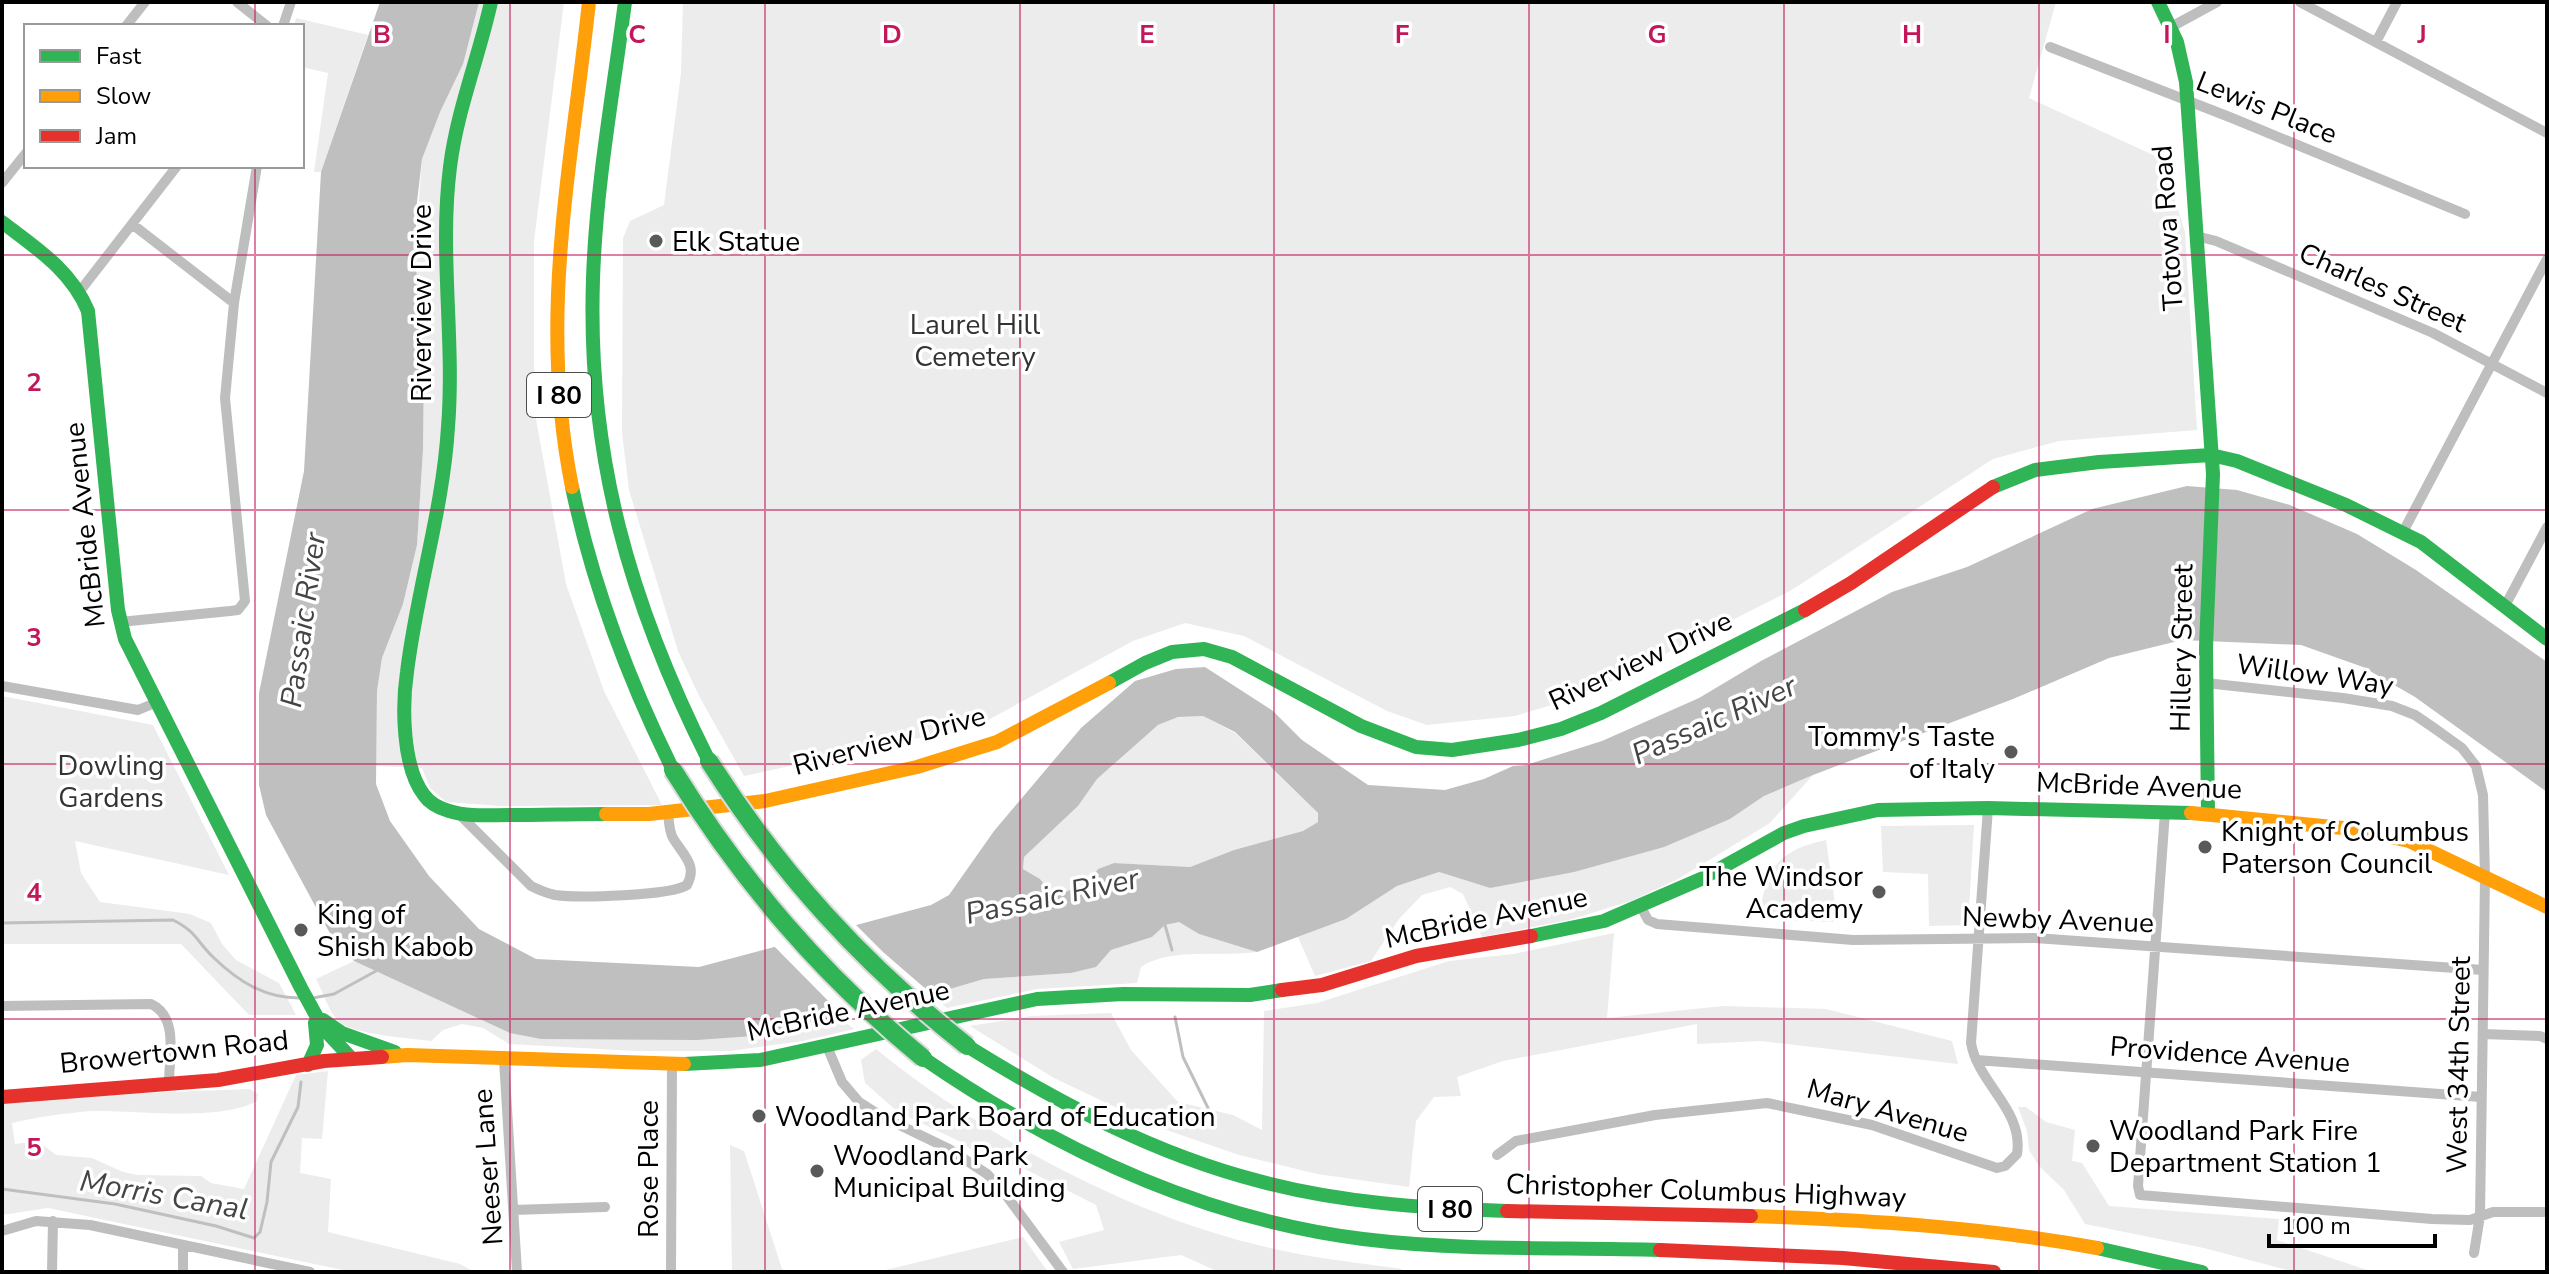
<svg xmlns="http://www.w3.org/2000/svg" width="2549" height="1274" viewBox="0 0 2549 1274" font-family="'Nunito Sans',sans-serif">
	<rect width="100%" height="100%" fill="#fff"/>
	<path fill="#ececec" d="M479,2H564L534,241V408L566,584L604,691L662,805L501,806L446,802L430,788L422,768L376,766L377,691L382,658L403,604L417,545L423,450L424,364L415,253L422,159Z
		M683,2H2056L2029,98L2162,159L2185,232L2197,430L2059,441L1993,459L1790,591L1582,696L1515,716L1427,725L1387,711L1244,636L1185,623L1133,641L979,725L744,776L699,696L678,651L629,490L622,433L623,238L630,221L664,205L681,73Z
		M296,18L368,35L321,172H314L328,73L302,67V26H294Z
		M2,696L153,725L229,875L75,841L81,873L100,902L190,914L211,923L222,944L236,960L279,983L296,1015H249L181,944H2Z
		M1203,716L1235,733L1318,813V822L1303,831L1234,850L1190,867L1114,863L1098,869L1088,883L1060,894L1052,893L1040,879L1023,869L1024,857L1078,806L1097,779L1158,725L1178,717Z
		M1813,775L1770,823L1678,879L1631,901L1569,920L1482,937L1463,894L1450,887L1422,895L1399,919L1371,961L1315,976L1298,937L1346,919L1397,886L1439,872L1490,888L1730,819L1764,796Z
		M1974,825L1968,925L1929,926L1928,874L1883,872L1881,826Z
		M1826,840L1837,917L1833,922L1759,919C1766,870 1775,851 1826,840Z
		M1179,922L1199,934L1257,952C1222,957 1169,947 1141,967L1137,983L1037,989L947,1008L931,994L984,979L1071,973L1095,967L1111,950L1152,937L1165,925Z
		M1614,933L1607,1018L1723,1006L1826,1009L1952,1041L1958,1064L1761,1041L1697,1044V1024L1503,1061L1457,1077L1461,1096L1434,1097L1416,1121L1409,1187L1317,1174L1239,1155L1155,1126L1054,1078L970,1026L1031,1016L1111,1013L1131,1050L1178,1102L1233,1115L1262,1130L1264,1011L1317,1003L1449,961L1513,954Z
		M354,961L510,1033L753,1036L839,1017L854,1029L803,1041L730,1051H636L509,1044L483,1028L462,1024L443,1030L431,1041C409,1038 352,1035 337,1020C328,1009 323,992 316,979Z
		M876,1049C986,1138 1132,1217 1270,1248C1313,1258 1358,1263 1402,1269V1272H1219L1181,1255L1073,1269L1059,1242L1104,1230L1096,1205L1021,1167L992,1163L959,1141L898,1112L865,1083L861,1060Z
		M328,1071L322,1139L302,1138L300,1173L331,1179L328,1232L460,1264L474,1272H352L48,1208L2,1215V1103L114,1094L250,1089L258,1094L257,1101C219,1122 137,1110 92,1111C66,1113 37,1117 12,1123L15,1144L38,1141L56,1155L92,1158L123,1172L138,1175L201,1176L211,1183L244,1189L296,1075Z
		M2018,1107H2026L2046,1122L2075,1130L2072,1161L2082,1163L2109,1206L2279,1219L2277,1240L2373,1272H2295L2204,1248L2085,1224L2064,1190L2039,1166L2029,1150L2027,1131Z
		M730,1145L744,1151L782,1269L787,1272H732Z
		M1023,1237L1048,1272H877Z"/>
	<path fill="#bfbfbf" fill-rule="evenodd" d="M380,2H479L463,64L440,112L422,159L417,202L415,253L424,364L423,450L417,545L403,604L382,658L377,691L376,784L390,821L429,876L479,929L536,959L699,967L931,905L949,895L994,831L1081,728L1135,681L1176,669L1205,667L1273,711L1302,740L1368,785L1445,790L1484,779L1513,766L1526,765L1602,741L1699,698L1761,661L1892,592L1967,567L2092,509L2187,486L2237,490L2290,505L2357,534L2416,570L2547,662V792L2415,697L2363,667L2301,645L2182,640L2109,658L2013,699L1813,775L1764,796L1730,819L1664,847L1574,872L1490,888L1439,872L1397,886L1346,919L1257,952L1199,934L1179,922L1165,925L1152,937L1111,950L1096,967L1071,973L984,979L936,993L753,1036L697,1040L541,1039L510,1033L354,961L333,939L266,815L259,785V693L304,471L321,172ZM1203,716L1235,732L1318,813V822L1303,831L1234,850L1190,867L1114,863L1098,869L1088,883L1060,894L1051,893L1040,879L1023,869L1024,857L1078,806L1097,779L1158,725L1178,717Z"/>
	<path fill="#fff" d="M852,921L883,952L935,997L846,1019L771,943Z"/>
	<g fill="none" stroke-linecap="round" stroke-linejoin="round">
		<path stroke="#bfbfbf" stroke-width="3" d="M2,923L173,920C197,932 196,941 214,958C239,982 266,999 302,998
			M1165,925L1172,950
			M313,998L334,994L376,971
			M1175,1017L1183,1057L1209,1110
			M2,1189L115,1204L216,1226L254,1238L260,1232L267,1202L271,1162L298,1107L301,1082"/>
		<path stroke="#bebebe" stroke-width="10" d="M237,2L267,26
			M2300,2L2547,133
			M126,26L145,2
			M283,26L291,2
			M2171,27L2217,2
			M2376,42L2397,2
			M2050,47L2232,118L2465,214
			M2,183L26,153
			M132,224L234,303
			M2196,236L2216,241L2433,333L2547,393
			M80,291L177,166
			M2403,532L2547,259
			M2505,606L2547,527
			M120,622L230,611L238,610L245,601L225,398L234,303L257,166
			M2206,683L2343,698L2392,706L2415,715L2434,728L2462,748L2476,766L2483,795L2485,877L2480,1216L2474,1253
			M2,686L138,710L155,703
			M2165,812L2138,1186L2140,1195L2432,1219L2470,1220L2493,1212H2547
			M459,814L531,886C539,890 546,893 555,895C577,898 670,896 687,885C698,865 683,855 673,838C669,831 669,821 668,813
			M1641,907L1648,920L1657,924L1853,940L2035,938L2483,970
			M2,1006L151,1004C179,1017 169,1057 169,1083
			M2483,1034L2540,1036L2547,1039
			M826,1044L842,1082L859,1102L881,1116L949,1149L987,1174L1003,1191L1063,1272
			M504,1060L517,1272
			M1976,1060L2481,1097
			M1497,1155L1516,1141L1655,1115L1767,1103L1872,1125L1997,1168L2005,1166L2017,1154C2024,1110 1978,1084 1971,1043L1988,808
			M513,1210L605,1207
			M2,1231L36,1221L90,1225L310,1272
			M183,1246V1272
			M52,1272L53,1221
			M671,1272L672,1065"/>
		<path stroke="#30b455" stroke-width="14" d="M491,2C479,57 457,110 450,167C439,253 455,340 448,427C443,510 417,589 407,672C402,705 402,767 424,795C430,804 439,808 449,811C468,817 489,815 509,815C541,815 574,814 606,814
			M625,2C613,94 596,186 593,279C587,456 630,604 709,761
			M2158,2L2177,42L2186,82L2213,474L2206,647L2208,814
			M2,222C36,248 71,270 88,311L118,610L125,639L301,988L323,1028L351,1058
			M572,487C593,587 628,679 673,770
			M1993,487L2035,470L2099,462L2211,455L2237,461L2346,505L2421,542L2547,639
			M1109,683L1145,663L1172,652L1204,649L1232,657L1361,726L1416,747L1452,750L1518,740L1561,729L1601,713L1805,610
			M1531,936L1604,921L1701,879L1784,833L1804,826L1878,810L1988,808L2191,813
			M323,1020L342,1033L395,1052
			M967,1046C1059,1103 1154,1154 1259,1181C1340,1203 1424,1208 1507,1211
			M923,1058C1055,1149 1202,1219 1363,1239C1461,1251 1561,1247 1660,1250
			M684,1064L760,1060L1037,999L1123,994L1250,995L1282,990
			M308,1065L317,1045L315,1023
			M2097,1248L2202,1272"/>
		<path stroke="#ff9f0a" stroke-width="14" d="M572,487C538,318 571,170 589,2
			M2191,813L2353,829L2409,841L2547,907
			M606,814H649L765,801L917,767L997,742L1109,683
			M382,1057L407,1055L684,1064
			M1751,1216C1867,1220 1983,1227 2097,1248"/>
		<path stroke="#e5322d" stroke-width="14" d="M1805,610L1851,583L1993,487
			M1282,990L1322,985L1416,956L1531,936
			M2,1097L218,1080L324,1061L382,1057
			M1507,1211L1751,1216
			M1660,1250L1843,1258L1994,1272"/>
		<defs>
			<path id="fast-bridge" d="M709,761C781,874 862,963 967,1046
				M673,770C743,883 821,974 923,1058"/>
		</defs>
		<use href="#fast-bridge" stroke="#dbdbdb" stroke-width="22" stroke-linecap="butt"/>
		<use href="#fast-bridge" stroke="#30b455" stroke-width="18"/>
	</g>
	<path fill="none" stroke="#c2185b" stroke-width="2" stroke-opacity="0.55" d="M255,2V26M510,2V1272M765,2V1272M1020,2V1272M1274,2V1272M1529,2V1272M1784,2V1272M2039,2V1272M2294,2V1272M255,166V1272M2,255H2547M2,510H2547M2,764H2547M2,1019H2547"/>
	<g fill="#595959" stroke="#fff" stroke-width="3">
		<circle cx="656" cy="241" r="8"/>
		<circle cx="2011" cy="752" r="8"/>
		<circle cx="2205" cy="847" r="8"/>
		<circle cx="1879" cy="892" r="8"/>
		<circle cx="301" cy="930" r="8"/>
		<circle cx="759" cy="1116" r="8"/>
		<circle cx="2093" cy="1146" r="8"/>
		<circle cx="817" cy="1171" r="8"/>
	</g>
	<g text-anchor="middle" stroke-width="7" stroke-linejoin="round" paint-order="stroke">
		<g fill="#fff" stroke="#4c4c4c" stroke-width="2">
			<rect x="527" y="373" width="64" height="44" rx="6"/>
			<rect x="1418" y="1187" width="64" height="44" rx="6"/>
		</g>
		<g font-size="26" font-weight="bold" fill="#000">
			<text x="559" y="404">I 80</text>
			<text x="1450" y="1218">I 80</text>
		</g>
		<g font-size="28" fill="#000" stroke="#fff">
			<text transform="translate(2267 107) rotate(22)" y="10">Lewis Place</text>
			<text transform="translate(2167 228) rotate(-94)" y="10">Totowa Road</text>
			<text transform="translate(2383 287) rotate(24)" y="10">Charles Street</text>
			<text transform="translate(421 303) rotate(-90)" y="10">Riverview Drive</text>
			<text transform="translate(84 525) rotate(-96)" y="10">McBride Avenue</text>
			<text transform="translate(2181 648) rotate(-89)" y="10">Hillery Street</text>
			<text transform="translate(1640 660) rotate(-25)" y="10">Riverview Drive</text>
			<text transform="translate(2315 674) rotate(8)" y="10">Willow Way</text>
			<text transform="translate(889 740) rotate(-15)" y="10">Riverview Drive</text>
			<text transform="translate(2139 785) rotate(2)" y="10">McBride Avenue</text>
			<text transform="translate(1486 917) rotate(-12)" y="10">McBride Avenue</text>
			<text transform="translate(2058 919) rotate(2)" y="10">Newby Avenue</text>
			<text transform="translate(848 1010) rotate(-12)" y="10">McBride Avenue</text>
			<text transform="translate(174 1051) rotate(-6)" y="10">Browertown Road</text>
			<text transform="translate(2230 1054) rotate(4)" y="10">Providence Avenue</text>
			<text transform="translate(2458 1065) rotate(-89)" y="10">West 34th Street</text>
			<text transform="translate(1888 1110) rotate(16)" y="10">Mary Avenue</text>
			<text transform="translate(487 1167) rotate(-94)" y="10">Neeser Lane</text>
			<text transform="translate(648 1169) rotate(-90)" y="10">Rose Place</text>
			<text transform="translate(1706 1190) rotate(2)" y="10">Christopher Columbus Highway</text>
		</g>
		<g font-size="28" fill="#000" stroke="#fff" text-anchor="start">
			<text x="672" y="251">Elk Statue</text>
			<text x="1995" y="746" text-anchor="end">Tommy's Taste<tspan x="1995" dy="32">of Italy</tspan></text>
			<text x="2221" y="841">Knight of Columbus<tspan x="2221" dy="32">Paterson Council</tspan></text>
			<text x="1863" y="886" text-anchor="end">The Windsor<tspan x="1863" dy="32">Academy</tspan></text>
			<text x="317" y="924">King of<tspan x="317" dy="32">Shish Kabob</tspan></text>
			<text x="775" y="1126">Woodland Park Board of Education</text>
			<text x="2109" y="1140">Woodland Park Fire<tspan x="2109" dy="32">Department Station 1</tspan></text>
			<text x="833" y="1165">Woodland Park<tspan x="833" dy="32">Municipal Building</tspan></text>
		</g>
		<g font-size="28" fill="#333" stroke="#fff">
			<text x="975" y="334">Laurel Hill<tspan x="975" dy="32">Cemetery</tspan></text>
			<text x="111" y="775">Dowling<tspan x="111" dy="32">Gardens</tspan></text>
		</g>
		<g font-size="30" font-style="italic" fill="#444" stroke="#fff">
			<text transform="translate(303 620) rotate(-82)" y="10">Passaic River</text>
			<text transform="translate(1714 720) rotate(-24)" y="10">Passaic River</text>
			<text transform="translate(1052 896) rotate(-12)" y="10">Passaic River</text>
			<text transform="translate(164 1195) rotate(10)" y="10">Morris Canal</text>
		</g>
	</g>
	<g font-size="26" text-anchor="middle" font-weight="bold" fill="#c2185b" stroke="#fff" stroke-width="7" stroke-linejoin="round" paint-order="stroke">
		<text x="382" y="43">B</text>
		<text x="637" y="43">C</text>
		<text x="892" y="43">D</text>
		<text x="1147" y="43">E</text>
		<text x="1402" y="43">F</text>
		<text x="1657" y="43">G</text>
		<text x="1912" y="43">H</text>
		<text x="2167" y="43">I</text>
		<text x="2422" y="43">J</text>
		<text x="34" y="391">2</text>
		<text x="34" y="646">3</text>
		<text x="34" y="901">4</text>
		<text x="34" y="1156">5</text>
	</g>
	<rect width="2549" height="1274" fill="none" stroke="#000000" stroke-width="8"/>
	<rect x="24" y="24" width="280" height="144" fill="#ffffff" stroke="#999999" stroke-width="2"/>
	<rect x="40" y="50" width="40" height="12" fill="#30b455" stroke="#999999" stroke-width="2"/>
	<text x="96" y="64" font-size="24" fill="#000000">Fast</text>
	<rect x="40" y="90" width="40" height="12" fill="#ff9f0a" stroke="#999999" stroke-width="2"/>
	<text x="96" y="104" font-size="24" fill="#000000">Slow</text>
	<rect x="40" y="130" width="40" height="12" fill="#e5322d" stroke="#999999" stroke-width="2"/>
	<text x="96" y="144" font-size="24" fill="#000000">Jam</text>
	<path d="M2269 1234v12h166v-12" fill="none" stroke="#000000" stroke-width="4"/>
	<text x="2281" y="1234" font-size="24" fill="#000000" stroke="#ffffff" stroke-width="6" paint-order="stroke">100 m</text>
</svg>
